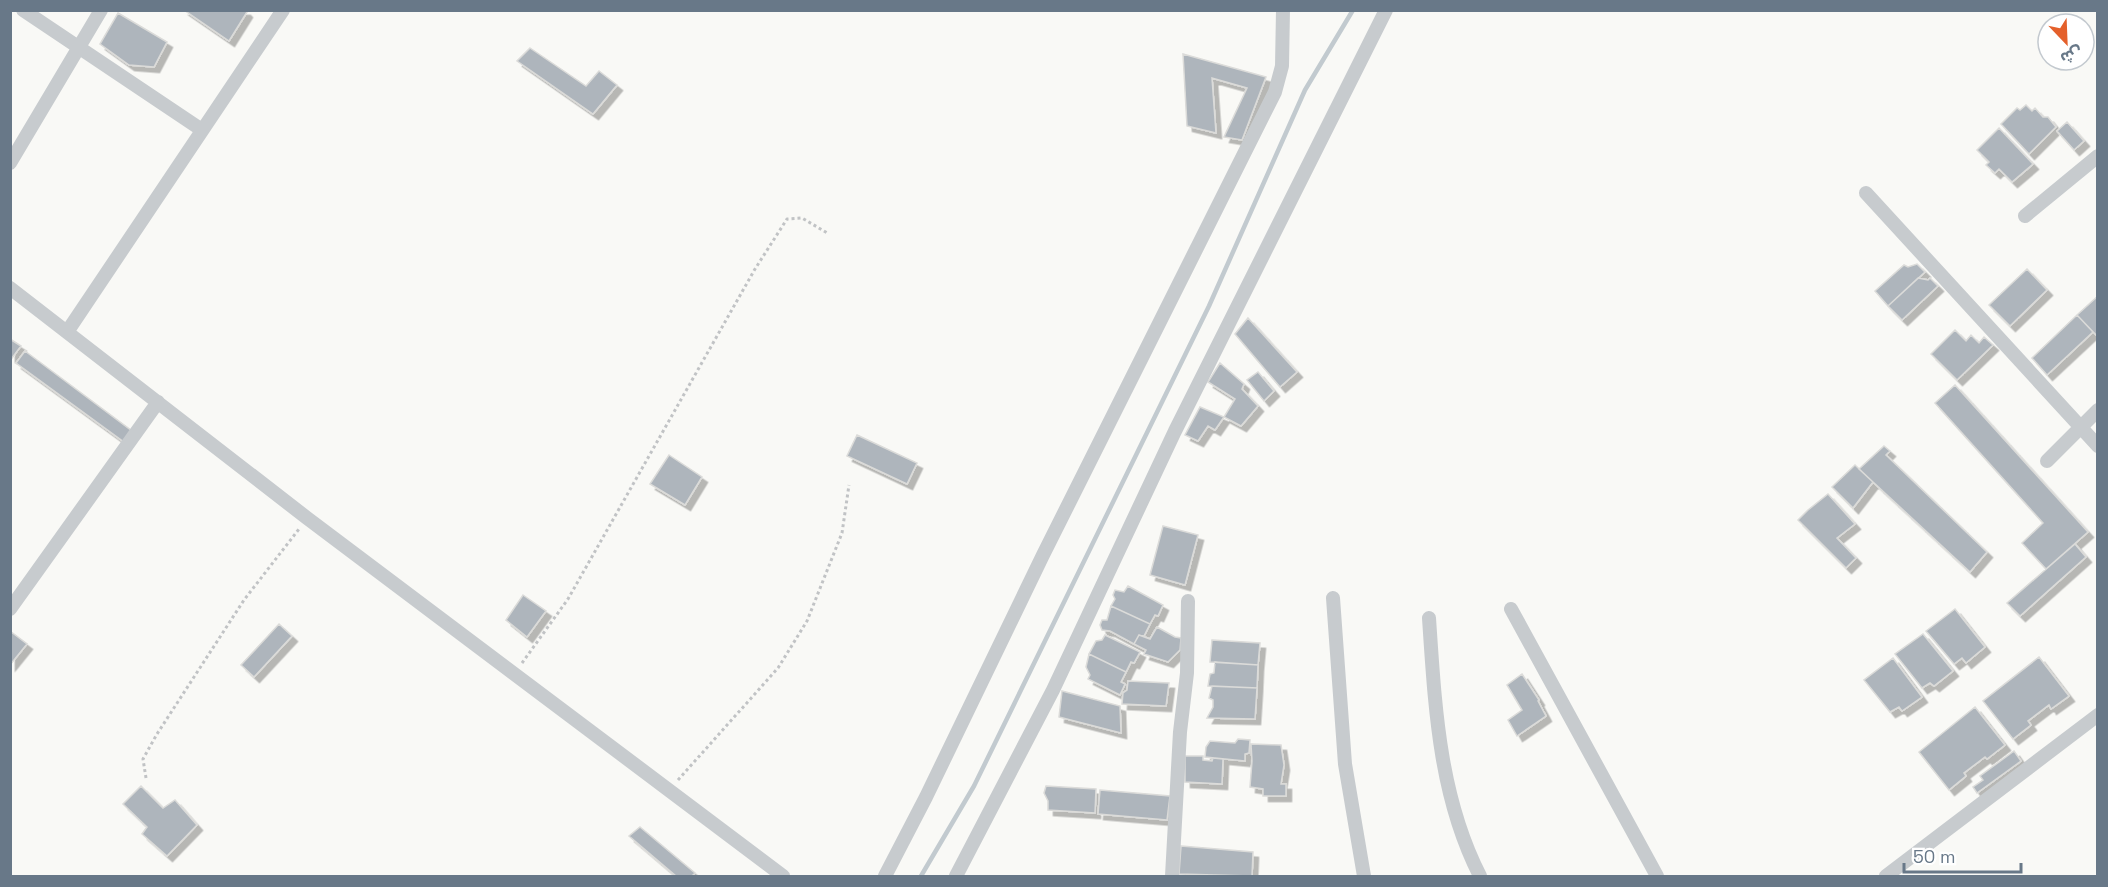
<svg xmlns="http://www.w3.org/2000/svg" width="2108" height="887" viewBox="0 0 2108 887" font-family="'Space Grotesk','Noto Sans Arabic',sans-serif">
	<defs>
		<filter id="shadow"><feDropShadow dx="5.5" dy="5.5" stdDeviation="0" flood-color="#0004"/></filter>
	</defs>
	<rect width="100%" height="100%" fill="#f9f9f6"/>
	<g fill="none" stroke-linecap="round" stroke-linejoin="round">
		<path stroke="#c2cacf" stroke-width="4.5" d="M921,876L974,786L1209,306L1305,90L1353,10"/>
	</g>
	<path fill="#aeb5bc" stroke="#dbdbd9" stroke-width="1.5" filter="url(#shadow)" d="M184,10H245L247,12L229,41Z
		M118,13L167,42L154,67L129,65L100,44Z
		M530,48L586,86L599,71L617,85L593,114L517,61Z
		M1183,54L1266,77L1242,140L1224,137L1247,88L1212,78L1216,133L1187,126Z
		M2026,105L2032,111L2035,108L2043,117H2048L2056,127L2029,154L2001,124L2017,108L2020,110Z
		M2067,122L2084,141L2074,150L2057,131Z
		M1999,128L2033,164L2012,182L1999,169L1995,173L1986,165L1989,162L1977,150Z
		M1917,264L1925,272L1888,306L1875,291L1904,265L1908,267Z
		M2027,269L2047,290L2010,326L1989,305Z
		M1918,278L1928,280L1930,278L1938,286L1902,320L1888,306Z
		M2098,296V337L2077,315Z
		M2077,315L2093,332L2047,375L2032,358Z
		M1248,318L1297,372L1280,387L1235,334Z
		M1955,330L1966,341L1971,335L1979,343L1984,337L1993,345L1957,380L1931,354Z
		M10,339L21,346L12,358L10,357Z
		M25,351L132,431L124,442L16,363Z
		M1220,363L1244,384L1242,389L1258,406L1241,426L1224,417L1235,399L1208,382Z
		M1258,372L1274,391L1264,401L1247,380Z
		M1955,385L2088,532L2046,569L2022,543L2043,523L1935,403Z
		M1200,407L1224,417L1215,430L1208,426L1198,441L1185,435Z
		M857,435L917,463L907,484L847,456Z
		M1884,446L1890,451L1886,455L1987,552L1970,572L1859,469Z
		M669,455L702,477L685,505L650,484Z
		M1855,465L1873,482L1853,508L1832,487Z
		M1828,494L1855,524L1837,538L1856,558L1846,568L1798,520L1808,510Z
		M1163,526L1198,535L1185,585L1150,575Z
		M2075,544L2086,557L2020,616L2007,603Z
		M1128,586L1163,605L1158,616L1155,615L1150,624L1111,606L1115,599L1113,595L1115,590L1124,592Z
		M523,595L546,611L527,637L506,620Z
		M1111,606L1150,624L1144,636L1139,635L1134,644L1110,631L1102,630L1100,625L1102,620H1107Z
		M1955,609L1985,647L1966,663L1962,658L1954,664L1926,631Z
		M279,624L292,636L254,677L241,665Z
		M1157,627L1175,637L1181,638L1180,650L1168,662L1144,654L1146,650L1134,644L1139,635L1150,639Z
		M10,631L27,644L10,665Z
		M1923,634L1953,671L1934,686L1930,683L1922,688L1895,654Z
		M1105,635L1140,652L1134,663L1131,662L1126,672L1089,654L1096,641L1102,640Z
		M1212,640L1260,643L1258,665L1210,662Z
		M1089,654L1126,672L1121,682L1125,684L1120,695L1088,679L1090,675L1086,667Z
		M2039,657L2069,696L2051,709L2049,705L2028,721L2031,725L2013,739L1983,701Z
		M1893,658L1922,697L1902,711L1899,707L1890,712L1864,680Z
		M1215,662L1258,665L1257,688L1208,686L1210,674L1214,673Z
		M1522,674L1539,700L1538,701L1546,716L1517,736L1508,720L1522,710L1507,685Z
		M1128,681L1169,683L1166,706L1122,704L1123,693L1127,690Z
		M1212,686L1257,688L1255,719L1207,718L1213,707V700L1209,698Z
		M1062,691L1120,706L1121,733L1059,717Z
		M1975,707L2005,745L1987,759L1985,757L1964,773L1966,776L1949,790L1919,752Z
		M1238,739L1250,740L1249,753L1245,754V761L1205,757L1206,747L1210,741L1235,743Z
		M1251,744L1281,745L1284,765L1281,784H1286V796H1263V789L1250,787L1252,761Z
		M2014,751L2021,761L1977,793L1973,787L1983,780L1980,776Z
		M1185,756H1203V760L1212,761L1213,758L1223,759L1222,784L1185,782Z
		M141,786L163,808L175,800L197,825L167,856L142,834L147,827L123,804Z
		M1046,786L1096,789L1095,813L1048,810V801L1044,793Z
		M1100,790L1170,796L1167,820L1098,814Z
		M640,827L695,873L692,876H676L629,836Z
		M1181,846L1253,852L1252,876L1179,874Z"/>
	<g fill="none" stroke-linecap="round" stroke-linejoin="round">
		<path stroke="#c1c3c5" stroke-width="3" stroke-dasharray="3 3" stroke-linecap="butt" d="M522,663L568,599L755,269L787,219L802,218L829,234
			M146,778L143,759L157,734L244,600L299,529
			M678,780L778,668L807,621L842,533L849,485"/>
		<path stroke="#c7cbce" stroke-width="14" d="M23,10L202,130
			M10,163L101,10
			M1866,193L2098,446
			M2025,216L2098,156
			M10,288L307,518L783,876
			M67,332L283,10
			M2047,461L2098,410
			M1333,598L1345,764L1364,876
			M10,609L158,402
			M1511,609L1657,876
			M1429,618C1435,706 1439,796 1480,876
			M885,876L926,797L1043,555L1275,92L1282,66L1283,10
			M956,876L1053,690L1175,431L1386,10
			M1172,876L1180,732L1187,673L1188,601
			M1886,876L2098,715"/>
	</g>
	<rect width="2108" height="887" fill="none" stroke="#687888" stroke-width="24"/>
	<g transform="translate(2066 42) rotate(157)"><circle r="28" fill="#ffffff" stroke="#c3c9cf" stroke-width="1.5"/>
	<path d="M0-4.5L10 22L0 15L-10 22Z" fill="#e4602b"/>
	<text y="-9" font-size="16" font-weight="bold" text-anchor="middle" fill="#687888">ش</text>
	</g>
	<path d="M1904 863v9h117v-9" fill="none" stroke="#687888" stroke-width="3"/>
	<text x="1913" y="863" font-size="18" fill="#687888" stroke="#ffffff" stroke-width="4.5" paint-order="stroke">50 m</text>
</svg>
